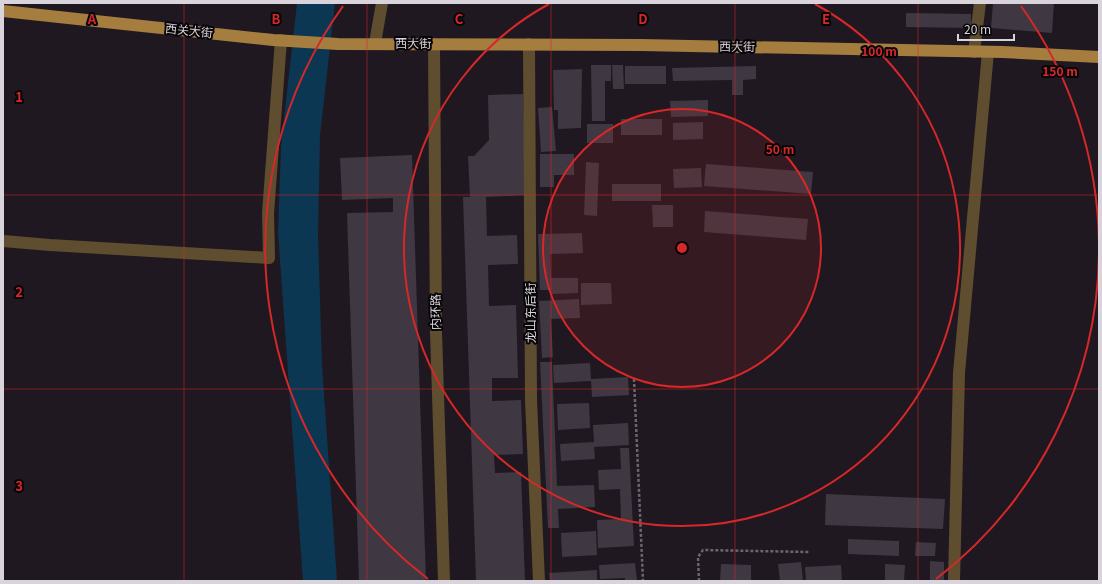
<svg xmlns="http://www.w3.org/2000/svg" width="1102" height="584" viewBox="0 0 1102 584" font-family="Georgia,'Noto Sans SC',serif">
	<rect width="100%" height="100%" fill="#1f1821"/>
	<path fill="#0c3752" d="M297,3H335L320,135L318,235L322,365L337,581H303L278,232L281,146Z"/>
	<path fill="#3f3741" d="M993,3H1054L1052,33L991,28Z
		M906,13L971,14V28L906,27Z
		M591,65H611V81H605V121H592Z
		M612,65H623L624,89H613Z
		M625,66H666V84H625Z
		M756,66V79L743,80V95H732V80L673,81L672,68Z
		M582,69L581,128L558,129V110H554L553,70Z
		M523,94L526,195L486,197L487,236L517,235L518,264L488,265L489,306L516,305L518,378H492V401L521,400L523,454L494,455L495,473L521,472L525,581H476L463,197H470L468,156H474L489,140L488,95Z
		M708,100V116L671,117L670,101Z
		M552,107L556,151L541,152L538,108Z
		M621,119H662V135H621Z
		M703,122V139L673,140V123Z
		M587,124H613V143H587Z
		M540,154H574V175H554V187H540Z
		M412,155L426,581H359L347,213L393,212V198L342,200L340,158Z
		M586,162L599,163L597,216L584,215Z
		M706,164L813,172L811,194L704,186Z
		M701,168L702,187L674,188L673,169Z
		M612,184H661V201H612Z
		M652,205H673V227H653Z
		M705,211L808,219L806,240L704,232Z
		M582,233L583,253L550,254L551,278H578V293L552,294L551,290H540L538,234Z
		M581,283H611L612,304L581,305Z
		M579,299L580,318L551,319L553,357L542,358L539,301Z
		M540,362H552L557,486L594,485L595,507L558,509L559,528H548Z
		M590,363L591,379L628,377L629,395L592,397L591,381L554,383L553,365Z
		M589,403L590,428L558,430L557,404Z
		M628,423L629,445L594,447L595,459L561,461L560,444L594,442L593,425Z
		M620,448H629L634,546L598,548L597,520L621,519L620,489L599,490L598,470L621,469Z
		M826,494L945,499L943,529L825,525Z
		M596,531L597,555L562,557L561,533Z
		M848,539L899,541V556L848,554Z
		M916,542L936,543L935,556H915Z
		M930,561L944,562V581H930Z
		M801,562L803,581H780L778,564Z
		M635,563L637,581H625V578L600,579L599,565Z
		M721,564L751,565V581H720Z
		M885,564L905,565L904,581H885Z
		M841,565L842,581H806L805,567Z
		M597,570V581H550L549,573Z"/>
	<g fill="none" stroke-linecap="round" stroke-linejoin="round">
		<path stroke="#6b656d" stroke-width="2.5" stroke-dasharray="3 2" stroke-linecap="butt" d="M634,379L643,581
			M699,581L698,557L703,550L809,552"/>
		<path stroke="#5f4d30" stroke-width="12" d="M375,43L382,3
			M434,44L436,332L444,581
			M529,44L531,400L539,581
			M974,52L980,3
			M3,241L50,245L269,258L268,213L281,40
			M954,581L959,373L988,52"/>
		<path stroke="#a57e3f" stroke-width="12" d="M3,11L273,40L338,44L641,45L1003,52L1099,57"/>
	</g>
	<path fill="none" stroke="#d62828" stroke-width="1" stroke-opacity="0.55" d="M184,3V581M367,3V581M551,3V581M735,3V581M918,3V581M3,195H1099M3,389H1099"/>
	<circle cx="682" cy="248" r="139" fill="#d62828" fill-opacity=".12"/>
	<g fill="none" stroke="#d62828" stroke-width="2">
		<circle cx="682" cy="248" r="139"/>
		<path d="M815 4A278 278 0 1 1 549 4"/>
		<path d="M1099 252A417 417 0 0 1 936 579M428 579A417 417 0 0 1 343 6M1021 6A417 417 0 0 1 1099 244"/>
	</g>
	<g text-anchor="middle" stroke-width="4" stroke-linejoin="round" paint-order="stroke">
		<g font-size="12" fill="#d9d4db" stroke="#070508">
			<text transform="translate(189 31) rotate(6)" y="4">西关大街</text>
			<text x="413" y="48">西大街</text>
			<text transform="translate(737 47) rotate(1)" y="4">西大街</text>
			<text transform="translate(436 312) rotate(-91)" y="4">内环路</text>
			<text transform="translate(531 313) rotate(-90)" y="4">龙山东后街</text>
		</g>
	</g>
	<g font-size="13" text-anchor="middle" font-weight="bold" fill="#d62828" stroke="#070508" stroke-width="4" stroke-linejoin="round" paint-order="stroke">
		<text x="92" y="24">A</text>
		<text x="276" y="24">B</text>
		<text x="459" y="24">C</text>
		<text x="643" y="24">D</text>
		<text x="826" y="24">E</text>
		<text x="19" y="102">1</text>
		<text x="19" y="297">2</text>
		<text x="19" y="491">3</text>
	</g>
	<circle cx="682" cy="248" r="6" fill="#d62828" stroke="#070508" stroke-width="2"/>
	<g font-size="12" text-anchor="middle" font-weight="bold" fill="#d62828" stroke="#070508" stroke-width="4" stroke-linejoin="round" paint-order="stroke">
		<text x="879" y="56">100 m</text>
		<text x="1060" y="76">150 m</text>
		<text x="780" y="154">50 m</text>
	</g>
	<rect width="1102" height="584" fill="none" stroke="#d9d4db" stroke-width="8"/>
	<path d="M958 34v6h56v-6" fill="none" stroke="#d9d4db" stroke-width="2"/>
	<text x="964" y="34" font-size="12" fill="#d9d4db" stroke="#070508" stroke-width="3" paint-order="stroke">20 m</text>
</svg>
